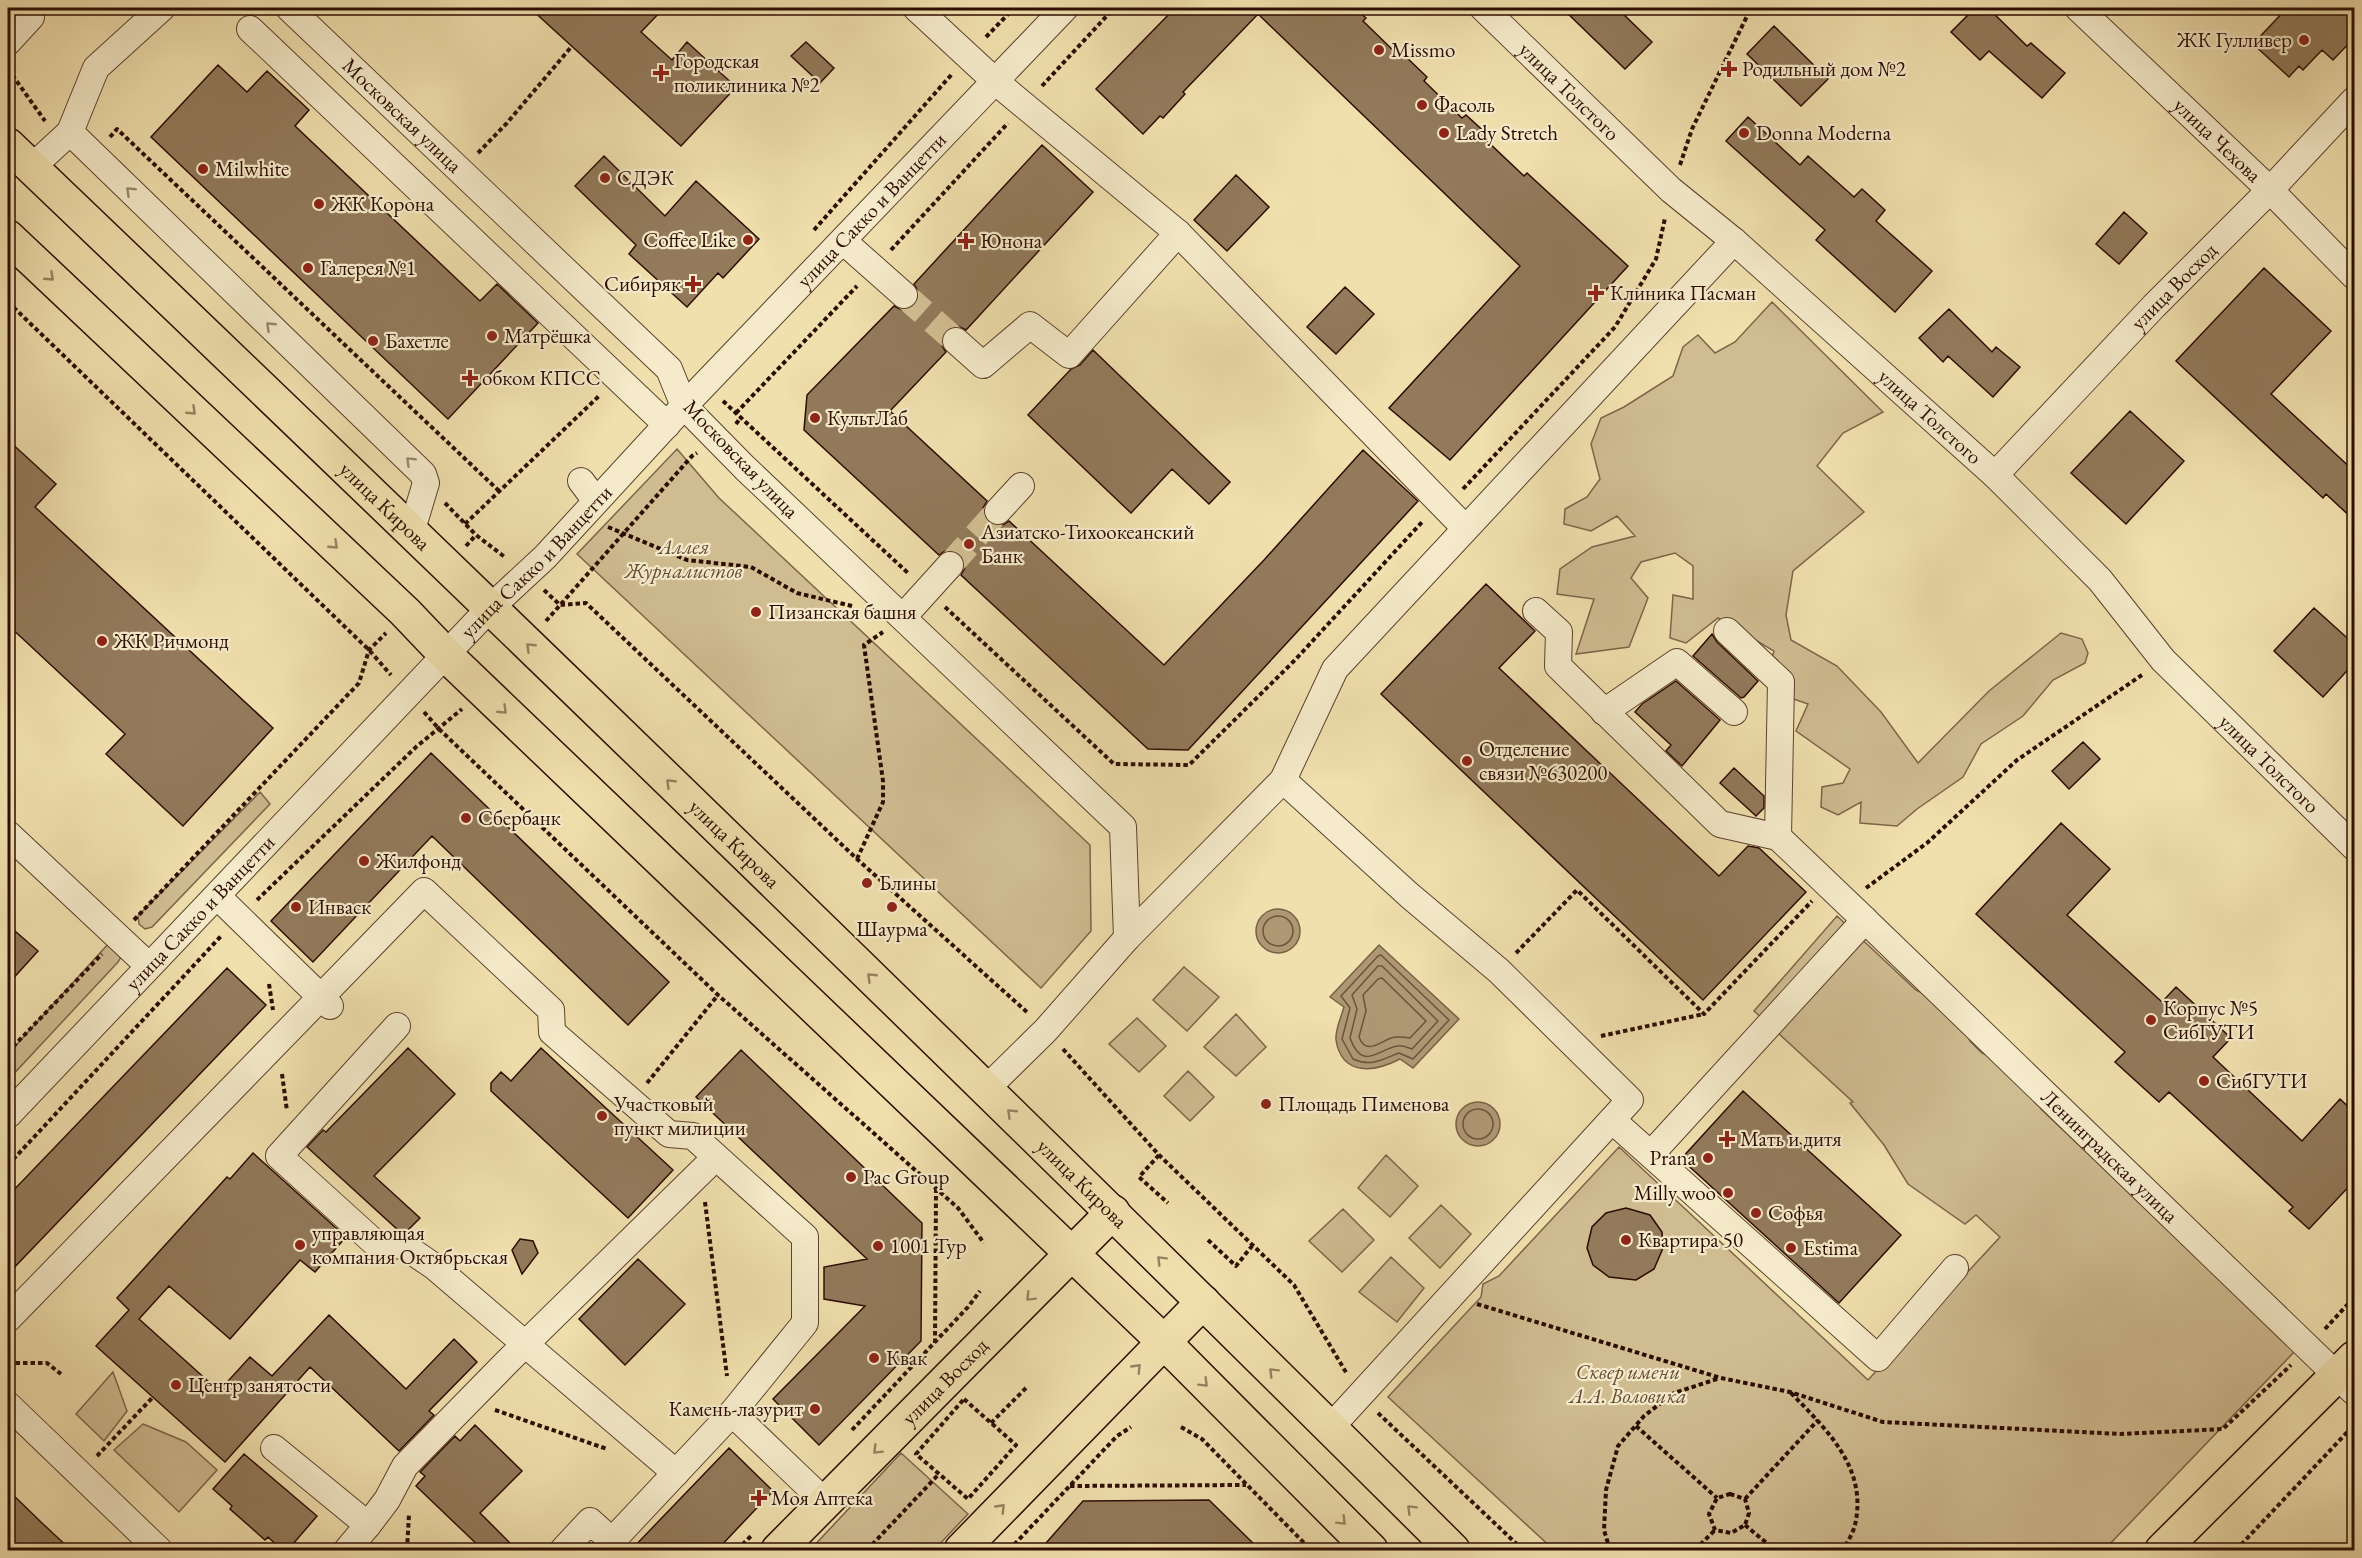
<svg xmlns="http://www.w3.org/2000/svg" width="2362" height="1558" viewBox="0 0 2362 1558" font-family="'EB Garamond',serif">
	<rect width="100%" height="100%" fill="#f0e0ae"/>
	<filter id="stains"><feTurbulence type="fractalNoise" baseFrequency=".00333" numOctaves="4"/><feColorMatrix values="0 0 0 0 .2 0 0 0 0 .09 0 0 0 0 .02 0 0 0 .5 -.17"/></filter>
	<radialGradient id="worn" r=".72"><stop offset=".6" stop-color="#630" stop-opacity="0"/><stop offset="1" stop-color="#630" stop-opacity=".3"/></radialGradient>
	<path fill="#cfbc91" stroke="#7e644a" stroke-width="1.5" d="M1772,302L1883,412L1843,433L1817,466L1864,512L1793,571L1786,615L1791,640L1837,666L1881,712L1918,763L1989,691L2061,633L2082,639L2088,653L2085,663L2053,680L2023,716L1981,744L1963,777L1917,809L1897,826L1860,823L1861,802L1838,815L1821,807L1822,787L1843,783L1850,769L1796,731L1808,704L1779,694L1767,674L1774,651L1718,618L1686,643L1670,638L1673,595L1693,599V566L1675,553L1641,562L1631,578L1648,598L1629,647L1576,654L1594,599L1557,594L1560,569L1592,547L1635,536L1617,516L1591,531L1564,524L1565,509L1587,497L1600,479L1591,444L1601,418L1624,407L1673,376L1683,347L1698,335L1715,353L1735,342Z
		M677,449L719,498L1090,845L1091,931L1041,988L577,554Z
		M260,792L270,804L152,927L145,929L139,924L138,916Z
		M1837,916L1916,990L1936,999L1961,1019L1970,1041L1982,1053L2001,1060L2042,1095L2041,1109L2296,1350L2104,1550H1554L1388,1397L1481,1297L1483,1284L1499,1276L1619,1147L1868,1380L2000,1237L1976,1215L1965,1224L1908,1184L1884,1145L1850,1103L1853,1102L1754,1011Z
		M109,943L118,951L121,957L118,962L8,1080V1054Z
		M1184,967L1219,997L1187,1031L1153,1000Z
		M1236,1014L1266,1047L1236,1076L1204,1047Z
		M1137,1018L1166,1046L1139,1072L1109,1044Z
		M1188,1071L1214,1097L1190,1121L1164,1096Z
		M1386,1155L1418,1186L1390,1217L1358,1188Z
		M1441,1205L1471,1234L1440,1268L1409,1238Z
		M1343,1209L1374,1240L1342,1272L1309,1241Z
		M1391,1257L1424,1288L1397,1322L1359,1292Z
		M113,1372L127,1411L104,1441L76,1414Z
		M143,1424L186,1442L217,1470L179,1512L114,1450Z
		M901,1453L968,1514L934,1550H810Z"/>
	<path fill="#ae9874" stroke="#7a6046" stroke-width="1.5" d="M1256 931a22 22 0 1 1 44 0a22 22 0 1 1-44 0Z
		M1379,945L1459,1019L1413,1068L1400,1059C1375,1072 1342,1077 1336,1040C1335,1030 1341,1017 1344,1007L1330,997Z
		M1456 1124a22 22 0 1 1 44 0a22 22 0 1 1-44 0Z"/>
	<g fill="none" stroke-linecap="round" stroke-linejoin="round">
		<path stroke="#6e523b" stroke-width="1.5" d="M1263 931a15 15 0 1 1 30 0a15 15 0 1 1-30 0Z
			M1381,955L1449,1020L1413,1059L1399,1053C1381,1060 1371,1067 1353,1059L1342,1039L1350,1008L1341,996L1378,956Z
			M1378,966H1382L1438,1021L1412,1049C1408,1048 1403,1045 1398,1046C1379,1048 1363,1073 1350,1038L1357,1009L1352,995Z
			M1382,978L1426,1021L1410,1038C1404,1037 1397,1036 1391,1038C1379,1043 1366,1055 1359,1037L1366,1011L1363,995L1378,979Z
			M1463 1124a15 15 0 1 1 30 0a15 15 0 1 1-30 0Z"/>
	</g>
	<path fill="#927a5b" stroke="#2d0c02" stroke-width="1.5" d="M530,8H664L641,32L672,60L687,42L736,87L681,146Z
		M1175,8H1355L1366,18L1363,21L1401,58L1404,55L1427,77L1424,81L1462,118L1466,115L1490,137L1486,140L1524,176L1527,173L1628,266L1450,460L1389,408L1520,266L1258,14L1183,92L1185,94L1163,118L1160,116L1143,134L1096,89Z
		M1562,8H1617L1652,42L1625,69Z
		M1975,8H1988L2027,46L2031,43L2065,73L2042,98L1989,51L1980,60L1951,32Z
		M2287,8H2355V37L2333,60L2322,50L2303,70L2299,66L2289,77L2253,44Z
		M1774,26L1828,79L1801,106L1747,54Z
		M806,42L834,68L820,83L791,56Z
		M218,65L247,92L267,71L309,110L295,126L480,301L497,284L538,323L448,419L151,137Z
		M1748,117L1800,165L1808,156L1854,197L1862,189L1885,210L1876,221L1932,271L1895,312L1816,240L1825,230L1726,141Z
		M1042,145L1093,192L966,330L958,326L951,327L945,331L941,339L942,346L946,352L890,411L987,501L983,508L984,516L987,522L995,526L1003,525L1009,521L1164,665L1264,560L1363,450L1418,501L1188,750L1148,749L961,575L965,568L964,561L960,554L953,550L945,551L939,555L804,430L807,395L894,306L902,310L908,309L915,305L919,297L918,291L914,284Z
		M604,156L665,216L696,181L759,239L723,278L718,273L687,307L629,254L636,245L575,186Z
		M1236,175L1269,207L1227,251L1194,220Z
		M2124,212L2147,233L2119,264L2096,244Z
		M2264,268L2331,331L2271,394L2355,472V521L2326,494L2323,498L2176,361Z
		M1345,287L1374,314L1336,354L1307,327Z
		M1949,309L1992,352L1996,347L2020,367L1993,397L1948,356L1943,362L1919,338Z
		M1093,350L1230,482L1209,504L1172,469L1131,513L1028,415L1071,369L1080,365Z
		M2130,411L2184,461L2126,524L2071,473Z
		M8,440L56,484L35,507L273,728L183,826L106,754L125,734L8,625Z
		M1486,584L1535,631L1499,668L1719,876L1748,846L1759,848L1806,892L1703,1000L1381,694Z
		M2314,608L2355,645V662L2323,697L2274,651Z
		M1712,634L1717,642L1758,681L1744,697L1741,698L1693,656Z
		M1676,681L1720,720L1682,766L1666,751L1671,745L1635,712L1642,704Z
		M2083,742L2100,759L2069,789L2052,771Z
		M431,753L669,982L628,1025L432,836L313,962L271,921Z
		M1734,768L1764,796V808L1756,816L1720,783Z
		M2061,823L2110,869L2067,915L2162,1002L2176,987L2231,1038L2213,1057L2302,1141L2340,1099L2355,1113V1180L2309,1229L2289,1211L2293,1207L2169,1092L2159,1102L2115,1062L2125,1052L1976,914Z
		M8,925L38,951L8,984Z
		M227,968L266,1005L8,1274V1196Z
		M408,1048L455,1094L374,1176L420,1218L407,1231L398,1230L307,1147L323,1130L326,1132Z
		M541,1048L673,1170L628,1218L491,1091V1083L501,1072L511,1081Z
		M741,1050L922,1223L921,1341L819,1445L773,1399L865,1306L824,1299V1267L867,1259L696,1097Z
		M1743,1091L1901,1235L1839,1303L1681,1159Z
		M253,1153L346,1237L315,1272L300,1260L230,1339L169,1286L139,1319L219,1391L250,1357L272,1376L329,1315L406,1389L454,1339L477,1362L429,1411L434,1415L399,1451L310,1367L225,1462L96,1346L129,1310L117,1298L227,1177L230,1179Z
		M1626,1208L1650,1215L1662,1232L1663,1248L1654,1269L1636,1280L1609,1277L1593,1265L1587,1248L1592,1227L1606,1213Z
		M520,1239L533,1241L538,1253L522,1274L512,1250Z
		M638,1259L685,1304L625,1365L579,1319Z
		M475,1425L522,1471L480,1513L518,1551H484L416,1486L425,1476L420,1472L455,1436L460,1441Z
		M729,1448L773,1491L716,1551H630Z
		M244,1454L317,1516L287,1551H283L268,1537L265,1540L230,1509L232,1506L213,1489Z
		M8,1490L43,1524L72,1551H8Z
		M1209,1500L1261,1551H1039L1083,1501Z"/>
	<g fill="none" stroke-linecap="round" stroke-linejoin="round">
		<path stroke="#d3c094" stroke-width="26" stroke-dasharray="26 13" stroke-linecap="butt" d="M904,295L956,341
			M950,565L998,511"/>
		<defs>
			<g id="minor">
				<path id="s1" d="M289,8L669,369L684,406L745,468L1123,827L1127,938"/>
				<path d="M916,8L996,82L1178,233L1465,528"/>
				<path id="s2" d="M1483,8L1671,190L1734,241L1995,475L2100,580L2163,660L2354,847"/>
				<path id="s3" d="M2078,8L2270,190L2354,276"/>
				<path d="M250,29L667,425"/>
				<path d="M8,42L31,17"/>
				<path d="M70,132L423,474L426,483L411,533"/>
				<path d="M31,168L70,132L96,68L162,8"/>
				<path d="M843,241L904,295"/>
				<path d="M956,341L983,365L1030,325L1069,355L1178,233"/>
				<path id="s4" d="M1995,475L2154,306L2270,190L2354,100"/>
				<path d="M581,481L596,501"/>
				<path d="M998,511L1021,486"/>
				<path d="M1536,611L1559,632L1558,666L1720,824L1778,837L1865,920L1651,1154"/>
				<path d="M903,617L950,565"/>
				<path d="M1727,631L1781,682L1778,837"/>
				<path d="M1604,712L1677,662L1734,712"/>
				<path d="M1283,780L1409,895L1499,971L1630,1100L1330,1428"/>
				<path d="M8,834L149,966"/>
				<path d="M217,896L330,1006"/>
				<path id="s5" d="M1865,920L2354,1392"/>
				<path d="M397,1026L279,1156L375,1243L404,1246L435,1267L676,1473"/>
				<path d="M986,1089L1046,1030L1127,938L1283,780L1335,669L1734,241"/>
				<path id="s6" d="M8,1115L490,608L545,557L684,406L1065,8"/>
				<path d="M1612,1120L1878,1358L1955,1268"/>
				<path d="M8,1319L424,891L551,1010L552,1032L669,1134L693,1136L805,1237V1323L732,1413L612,1541L590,1521L563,1550"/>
				<path d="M8,1405L159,1550"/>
				<path d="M732,1413L825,1502"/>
				<path d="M274,1448L368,1525L347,1550"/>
				<path d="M368,1525L387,1500L405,1466L506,1363L716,1157"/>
			</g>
			<g id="major">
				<path id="s7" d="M8,145C494,609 977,1076 1453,1550"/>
				<path d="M8,237L405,612L447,656L1163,1341L1371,1550"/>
				<path id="s8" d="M778,1550L1113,1212"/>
				<path d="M961,1550L1203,1302"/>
				<path d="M2162,1550L2354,1358"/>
			</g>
		</defs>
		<use href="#minor" stroke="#5e412d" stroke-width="28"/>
		<use href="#major" stroke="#2d0c02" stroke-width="36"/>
		<path stroke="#2d0c02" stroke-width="4" stroke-dasharray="4.5 3" stroke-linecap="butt" d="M986,37L1014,8
			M8,69L45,121
			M1042,86L1114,8
			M110,137L117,129L499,491
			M478,153L507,123L572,46
			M1680,165L1692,129L1751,8
			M814,230L952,74
			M891,250L1008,123
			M8,302L369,650L391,675
			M723,401L909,574
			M736,413L857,286
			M736,424L741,417
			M1463,489L1615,327L1656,259L1665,218
			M445,503L476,535L506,558
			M465,524L599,396
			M608,527L687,560L751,567L797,593L852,606
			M466,546L476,535
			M544,590L560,605L586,603L857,859L1029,1014
			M945,607L1114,764L1189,765L1295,660L1423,521
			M546,621L692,456L697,453
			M424,712L439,729L718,995L958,1208L984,1243
			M857,859L883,802V781L864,645L883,632
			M1866,888L1927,843L2017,760L2142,675
			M257,900L416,747L462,709
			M134,920L359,683L369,650L386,633
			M1516,953L1577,890L1704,1014L1812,901
			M269,984L273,1010
			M1601,1036L1704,1014
			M1063,1049L1159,1155L1294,1285L1347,1374
			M8,1052L102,954
			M282,1074L287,1111
			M647,1083L718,995
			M1159,1155L1139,1177L1168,1203
			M8,1165L222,935
			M705,1202L727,1376
			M1208,1240L1236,1266L1252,1246
			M1477,1304L1721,1378L1790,1392L1883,1422L2121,1434L2223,1429L2291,1365
			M2325,1329L2348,1304
			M935,1343L936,1189
			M8,1363H47L61,1374
			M1791,1393C1827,1430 1868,1468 1855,1525C1853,1533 1847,1543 1843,1550
			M964,1399L1016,1445L968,1499L916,1454Z
			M495,1410L607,1449
			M1378,1413L1523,1550
			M991,1423L1028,1386
			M1636,1426L1717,1498
			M1181,1427L1202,1439L1311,1550
			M852,1430L968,1307L980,1291
			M97,1456L153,1397
			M1070,1486L1246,1485
			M1730,1494L1745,1499L1749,1513L1745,1525L1731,1533L1715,1530L1709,1514L1717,1498Z
			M1745,1499L1818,1420
			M1745,1525L1775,1550
			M407,1550L409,1514
			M737,1550L751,1536
			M867,1550L939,1474
			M1009,1550L1117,1436L1131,1427
			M1610,1550L1604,1530L1606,1490L1618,1446L1644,1416L1674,1393L1720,1378
			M1695,1550L1715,1530
			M2236,1550L2354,1425"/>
		<use href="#minor" stroke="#f5ebca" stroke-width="26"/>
		<use href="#major" stroke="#f0e0ae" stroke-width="33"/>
	</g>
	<defs><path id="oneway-chevron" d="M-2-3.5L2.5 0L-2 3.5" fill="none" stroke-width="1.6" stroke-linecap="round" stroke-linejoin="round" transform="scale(1.5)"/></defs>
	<g stroke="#9b8770">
		<use href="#oneway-chevron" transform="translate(130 191) rotate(-136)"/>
		<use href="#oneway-chevron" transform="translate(270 326) rotate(-136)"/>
		<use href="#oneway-chevron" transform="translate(410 461) rotate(-136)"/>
	</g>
	<g stroke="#988161">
		<use href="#oneway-chevron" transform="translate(50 277) rotate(43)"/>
		<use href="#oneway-chevron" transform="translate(192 411) rotate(43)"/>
		<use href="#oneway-chevron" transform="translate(334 545) rotate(43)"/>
		<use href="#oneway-chevron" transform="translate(530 647) rotate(-136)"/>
		<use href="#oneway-chevron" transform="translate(503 710) rotate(44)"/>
		<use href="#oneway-chevron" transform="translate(670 783) rotate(-136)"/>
		<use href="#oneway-chevron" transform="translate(871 977) rotate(-136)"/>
		<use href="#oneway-chevron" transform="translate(1011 1113) rotate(-136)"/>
		<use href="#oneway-chevron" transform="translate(1161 1260) rotate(-135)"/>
		<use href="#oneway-chevron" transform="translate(1030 1297) rotate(135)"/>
		<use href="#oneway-chevron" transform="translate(1137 1368) rotate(-46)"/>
		<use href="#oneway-chevron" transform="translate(1273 1372) rotate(-135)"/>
		<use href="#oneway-chevron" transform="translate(1204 1383) rotate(45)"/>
		<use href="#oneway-chevron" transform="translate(877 1450) rotate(135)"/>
		<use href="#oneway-chevron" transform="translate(1001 1508) rotate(-46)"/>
		<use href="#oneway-chevron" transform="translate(1411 1509) rotate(-135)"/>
		<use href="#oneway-chevron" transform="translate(1342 1521) rotate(45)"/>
	</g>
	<g fill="#8f2418" stroke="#f5ebca" stroke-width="2">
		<circle cx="2304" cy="40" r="6"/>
		<circle cx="1379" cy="50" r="6"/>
		<path d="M1726 60h6v6h6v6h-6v6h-6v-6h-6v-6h6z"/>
		<path d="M658 64h6v6h6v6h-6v6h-6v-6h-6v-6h6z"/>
		<circle cx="1422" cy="105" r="6"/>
		<circle cx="1444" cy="133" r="6"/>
		<circle cx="1744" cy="133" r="6"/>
		<circle cx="203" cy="169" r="6"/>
		<circle cx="605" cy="178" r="6"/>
		<circle cx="319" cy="204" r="6"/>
		<circle cx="748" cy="240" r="6"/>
		<path d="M963 232h6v6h6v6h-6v6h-6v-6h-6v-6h6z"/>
		<circle cx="308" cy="268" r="6"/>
		<path d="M690 275h6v6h6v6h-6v6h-6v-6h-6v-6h6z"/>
		<path d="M1593 284h6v6h6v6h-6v6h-6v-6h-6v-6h6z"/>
		<circle cx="492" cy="336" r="6"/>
		<circle cx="373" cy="341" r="6"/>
		<path d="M467 369h6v6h6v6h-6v6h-6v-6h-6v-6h6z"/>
		<circle cx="815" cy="418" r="6"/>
		<circle cx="969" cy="544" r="6"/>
		<circle cx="756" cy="612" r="6"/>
		<circle cx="102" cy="641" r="6"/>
		<circle cx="1467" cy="761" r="6"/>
		<circle cx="466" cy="818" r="6"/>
		<circle cx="364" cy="861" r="6"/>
		<circle cx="867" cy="883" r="6"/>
		<circle cx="296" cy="907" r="6"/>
		<circle cx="892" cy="907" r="6"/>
		<circle cx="2151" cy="1020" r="6"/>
		<circle cx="2204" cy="1081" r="6"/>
		<circle cx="1266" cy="1104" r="6"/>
		<circle cx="602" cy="1116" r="6"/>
		<path d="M1724 1130h6v6h6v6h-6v6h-6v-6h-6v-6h6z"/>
		<circle cx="1708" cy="1158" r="6"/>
		<circle cx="851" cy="1177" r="6"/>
		<circle cx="1728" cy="1193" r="6"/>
		<circle cx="1756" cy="1213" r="6"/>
		<circle cx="1626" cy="1240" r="6"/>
		<circle cx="300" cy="1245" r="6"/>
		<circle cx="878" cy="1246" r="6"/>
		<circle cx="1791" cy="1248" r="6"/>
		<circle cx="874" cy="1358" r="6"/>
		<circle cx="176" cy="1385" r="6"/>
		<circle cx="815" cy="1409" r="6"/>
		<path d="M756 1489h6v6h6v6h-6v6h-6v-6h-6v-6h6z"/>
	</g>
	<g text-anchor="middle" stroke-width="4.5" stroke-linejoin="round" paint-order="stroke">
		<g font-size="21" fill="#2d0c02" stroke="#f5ebca" text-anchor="start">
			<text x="2292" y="47" text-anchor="end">ЖК Гулливер</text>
			<text x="1391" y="57">Missmo</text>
			<text x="674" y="68">Городская<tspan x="674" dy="24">поликлиника №2</tspan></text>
			<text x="1742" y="76">Родильный дом №2</text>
			<text x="1434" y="112">Фасоль</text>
			<text x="1456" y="140">Lady Stretch</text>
			<text x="1756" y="140">Donna Moderna</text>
			<text x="215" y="176">Milwhite</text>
			<text x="617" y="185">СДЭК</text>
			<text x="331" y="211">ЖК Корона</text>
			<text x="736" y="247" text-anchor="end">Coffee Like</text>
			<text x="980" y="248">Юнона</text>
			<text x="320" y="275">Галерея №1</text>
			<text x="681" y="291" text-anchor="end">Сибиряк</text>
			<text x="1610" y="300">Клиника Пасман</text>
			<text x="504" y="343">Матрёшка</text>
			<text x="385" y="348">Бахетле</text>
			<text x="482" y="385">обком КПСС</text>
			<text x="827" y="425">КультЛаб</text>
			<text x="981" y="539">Азиатско-Тихоокеанский<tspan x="981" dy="24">Банк</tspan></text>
			<text x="768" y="619">Пизанская башня</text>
			<text x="114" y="648">ЖК Ричмонд</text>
			<text x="1479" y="756">Отделение<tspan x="1479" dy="24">связи №630200</tspan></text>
			<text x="478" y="825">Сбербанк</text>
			<text x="376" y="868">Жилфонд</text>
			<text x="879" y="890">Блины</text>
			<text x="308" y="914">Инваск</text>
			<text x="892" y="936" text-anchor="middle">Шаурма</text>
			<text x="2163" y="1015">Корпус №5<tspan x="2163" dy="24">СибГУТИ</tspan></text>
			<text x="2216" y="1088">СибГУТИ</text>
			<text x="614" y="1111">Участковый<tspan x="614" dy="24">пункт милиции</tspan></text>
			<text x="1278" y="1111">Площадь Пименова</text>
			<text x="1740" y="1146">Мать и дитя</text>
			<text x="1696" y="1165" text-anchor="end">Prana</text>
			<text x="863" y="1184">Pac Group</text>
			<text x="1716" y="1200" text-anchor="end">Milly woo</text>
			<text x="1768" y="1220">Софья</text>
			<text x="312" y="1240">управляющая<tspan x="312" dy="24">компания Октябрьская</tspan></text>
			<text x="1638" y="1247">Квартира 50</text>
			<text x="890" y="1253">1001 Тур</text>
			<text x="1803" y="1255">Estima</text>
			<text x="886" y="1365">Квак</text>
			<text x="188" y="1392">Центр занятости</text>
			<text x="803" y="1416" text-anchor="end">Камень-лазурит</text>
			<text x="771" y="1505">Моя Аптека</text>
		</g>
		<g font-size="21" fill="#2d0c02" stroke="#f5ebca">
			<text dy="7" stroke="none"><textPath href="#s2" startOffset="120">улица Толстого</textPath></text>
			<text dy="7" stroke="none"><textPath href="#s1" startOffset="156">Московская улица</textPath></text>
			<text dy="7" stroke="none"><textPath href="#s3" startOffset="192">улица Чехова</textPath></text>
			<text dy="7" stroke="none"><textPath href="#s6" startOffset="1251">улица Сакко и Ванцетти</textPath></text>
			<text dy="7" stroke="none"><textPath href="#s4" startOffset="260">улица Восход</textPath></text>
			<text dy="7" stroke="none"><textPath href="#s2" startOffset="606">улица Толстого</textPath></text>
			<text transform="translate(741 459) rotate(46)" y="7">Московская улица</text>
			<text dy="7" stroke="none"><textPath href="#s7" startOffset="522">улица Кирова</textPath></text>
			<text dy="7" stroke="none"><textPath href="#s6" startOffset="765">улица Сакко и Ванцетти</textPath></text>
			<text dy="7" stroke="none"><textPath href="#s2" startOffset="1092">улица Толстого</textPath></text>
			<text dy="7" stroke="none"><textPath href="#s7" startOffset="1008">улица Кирова</textPath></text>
			<text dy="7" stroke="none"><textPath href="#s6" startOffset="279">улица Сакко и Ванцетти</textPath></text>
			<text dy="7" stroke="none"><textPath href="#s5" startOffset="340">Ленинградская улица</textPath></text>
			<text dy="7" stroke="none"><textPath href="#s7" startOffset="1494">улица Кирова</textPath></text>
			<text dy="7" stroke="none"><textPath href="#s8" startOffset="237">улица Восход</textPath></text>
		</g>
		<g font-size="21" font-style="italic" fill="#664a34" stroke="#f5ebca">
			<text x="684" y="554">Аллея<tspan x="684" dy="24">Журналистов</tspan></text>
			<text x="1628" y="1379">Cквер имени<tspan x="1628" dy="24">А.А. Воловика</tspan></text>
		</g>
	</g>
	<rect width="2362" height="1558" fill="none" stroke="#f0e0ae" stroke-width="30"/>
	<rect x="9" y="9" width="2344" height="1540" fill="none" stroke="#2d0c02" stroke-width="3"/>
	<rect x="15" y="15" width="2332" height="1528" fill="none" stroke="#2d0c02" stroke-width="1.5"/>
	<rect width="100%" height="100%" filter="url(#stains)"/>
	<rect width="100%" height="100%" fill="url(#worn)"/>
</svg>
